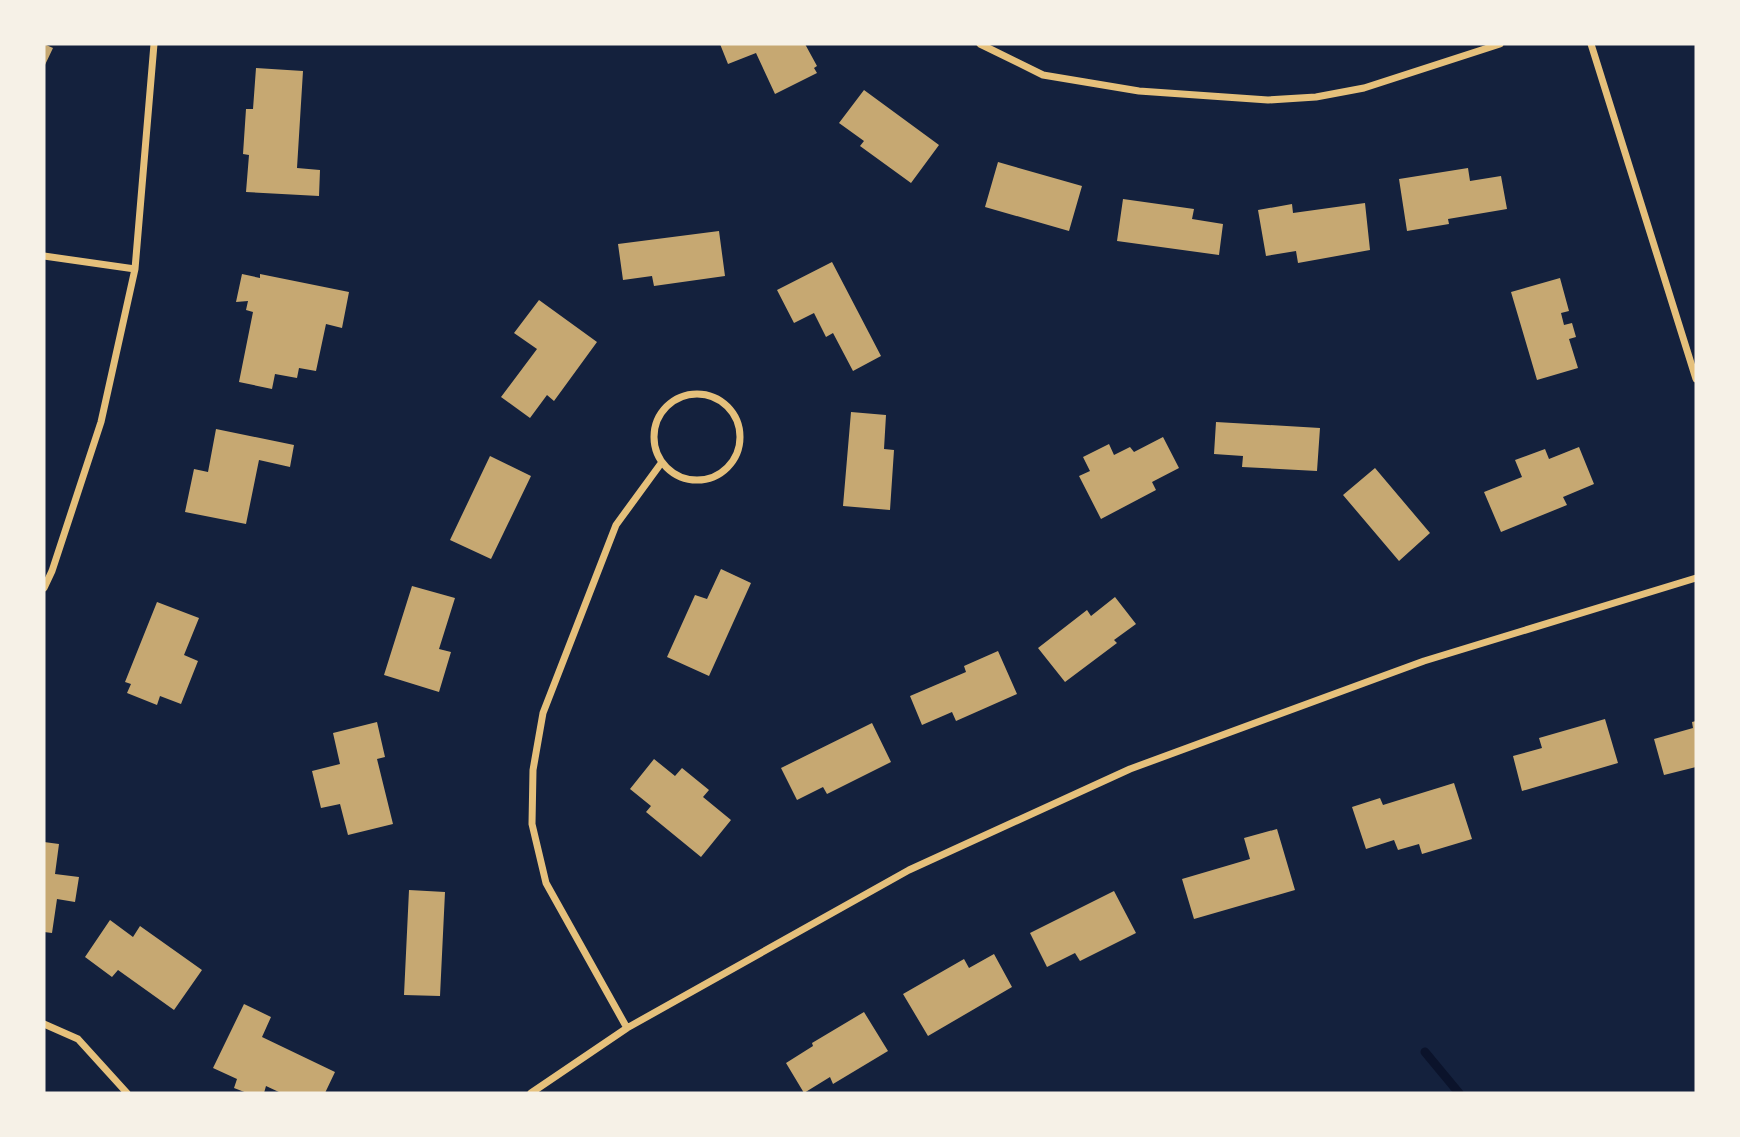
<svg xmlns="http://www.w3.org/2000/svg" width="1740" height="1137" viewBox="0 0 1740 1137" font-family="'Exo 2',sans-serif">
	<rect width="100%" height="100%" fill="#14213d"/>
	<g fill="none" stroke-linecap="round" stroke-linejoin="round">
		<path stroke="#0b132b" stroke-width="9" d="M1425,1052L1459,1093"/>
	</g>
	<path fill="#c6a872" d="M44,44L53,48L44,67Z
		M720,44H805L817,66L814,68L817,73L775,94L756,53L728,64Z
		M256,68L303,71L297,168L320,170L319,196L246,192L249,155L243,154L246,109H253Z
		M864,90L939,145L911,183L860,146L864,141L839,123Z
		M998,162L1082,186L1069,231L985,207Z
		M1468,168L1470,181L1501,176L1507,209L1448,219L1449,224L1407,231L1399,179Z
		M1123,199L1194,209L1192,219L1223,224L1219,255L1117,241Z
		M1365,203L1370,250L1298,263L1296,251L1266,256L1258,210L1292,204L1293,213Z
		M719,231L725,276L654,286L652,276L623,280L618,244Z
		M832,262L881,356L853,371L833,333L826,337L814,313L794,323L777,290Z
		M242,274L260,278V274L349,292L342,328L326,324L316,371L299,368L297,378L275,374L272,389L239,382L253,312L246,310L248,301L236,302Z
		M1560,278L1569,311L1561,313L1564,325L1572,323L1576,337L1569,339L1578,368L1537,380L1511,292Z
		M539,300L597,342L554,401L547,395L530,418L501,397L537,349L514,333Z
		M851,412L886,415L884,449L894,450L890,510L843,506Z
		M1216,422L1320,428L1317,471L1242,467L1243,456L1214,454Z
		M216,429L294,445L290,467L259,460L246,524L185,512L194,469L208,472Z
		M1163,437L1179,468L1152,482L1156,490L1101,519L1079,476L1090,471L1083,457L1109,444L1114,455L1130,447L1134,452Z
		M1579,447L1594,484L1563,497L1567,505L1501,532L1484,492L1522,477L1515,460L1545,449L1549,459Z
		M490,456L531,476L491,559L450,540Z
		M1375,468L1430,533L1399,561L1343,495Z
		M721,569L751,583L709,676L667,657L695,595L707,599Z
		M412,586L455,598L439,649L451,652L439,692L384,675Z
		M1115,597L1136,624L1114,640L1117,643L1065,682L1038,648L1087,610L1091,616Z
		M157,602L199,618L184,655L198,661L181,704L160,696L157,705L127,693L131,684L125,682Z
		M998,651L1017,694L956,721L952,712L922,725L910,696L966,672L964,666Z
		M1605,719L1618,763L1522,791L1513,756L1542,748L1539,738Z
		M1696,721V767L1664,775L1654,739L1693,728L1692,722Z
		M377,722L385,757L377,759L393,824L348,835L340,804L321,808L312,771L340,764L333,733Z
		M872,723L891,762L827,794L823,787L797,800L781,768Z
		M654,759L675,776L682,768L709,790L703,797L731,820L701,857L646,812L651,806L630,789Z
		M1454,783L1472,839L1422,854L1419,844L1398,850L1394,840L1366,849L1352,807L1380,798L1383,805Z
		M1277,829L1295,890L1194,919L1182,879L1250,859L1244,838Z
		M44,842L59,844L55,874L79,877L75,902L57,899L52,933L44,932Z
		M409,890L445,892L440,996L404,995Z
		M1114,891L1136,933L1080,961L1075,953L1047,967L1030,933Z
		M110,920L133,937L140,926L202,970L174,1010L118,970L112,977L85,957Z
		M994,954L1012,987L928,1036L903,994L964,959L969,968Z
		M244,1004L271,1017L262,1037L335,1072L325,1093H281L266,1086L264,1093H247L234,1088L237,1079L213,1068Z
		M864,1012L888,1051L833,1084L830,1077L804,1093L786,1063L813,1046L812,1043Z"/>
	<g fill="none" stroke-linecap="round" stroke-linejoin="round">
		<path stroke="#e5c07b" stroke-width="7" d="M980,44L1043,75L1139,91L1268,100L1316,97L1364,88L1500,44
			M1591,44L1696,379
			M44,256L135,269
			M654 437a43 43 0 1 1 86 0a43 43 0 1 1-86 0Z
			M44,588L52,571L101,422L135,269L154,44
			M44,1024L78,1039L127,1093
			M627,1028L546,883L532,824L533,770L543,713L616,525L662,462
			M531,1093L627,1028L909,870L1130,769L1424,661L1696,578"/>
	</g>
	<rect width="1740" height="1137" fill="none" stroke="#f6f1e7" stroke-width="91"/>
</svg>
